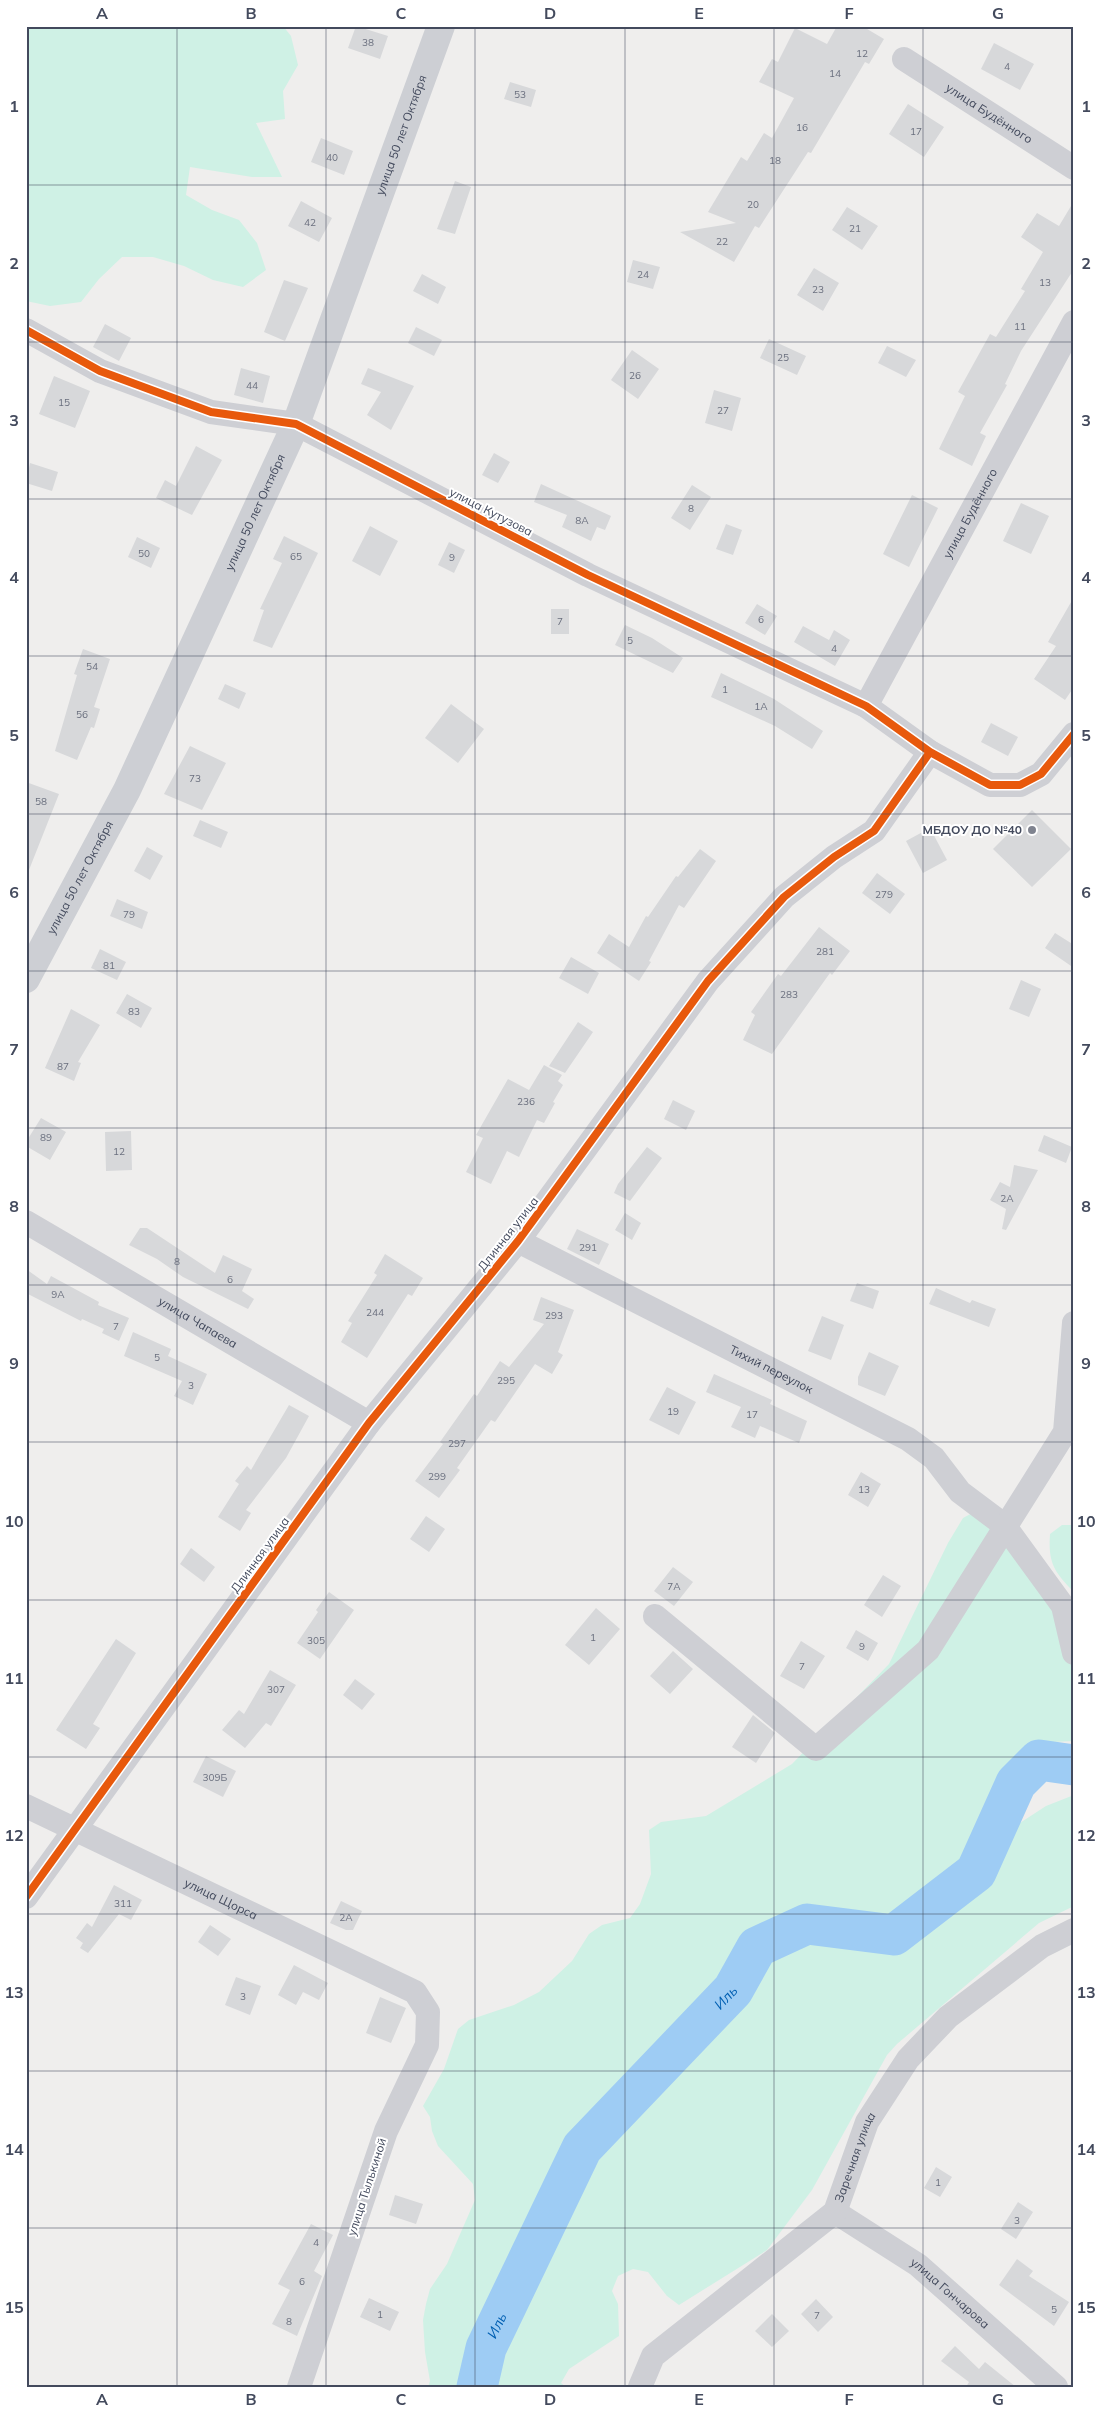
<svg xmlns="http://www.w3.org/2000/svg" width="1100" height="2413" viewBox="0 0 1100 2413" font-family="Mulish,sans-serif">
	<rect width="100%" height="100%" fill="#efeeed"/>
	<path fill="#cff1e5" d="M26,26H283L291,36L298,65L283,91L285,119L256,123L282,177H252L190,167L186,195L212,210L239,220L257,243L266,270L243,287L213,280L184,266L153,257H122L99,279L81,302L50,306L26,301Z
		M976,1511L1053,1602L1074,1655V1741L1052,1742L991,1799L1009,1830L1046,1806L1074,1795V1906L1039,1923L897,2044L887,2055L812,2190L767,2250L679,2305L667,2296L648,2272L633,2269L618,2276L612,2291L618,2304L619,2336L569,2369L561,2383L566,2387H428L430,2381L425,2352L423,2320L426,2304L430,2289L447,2264L475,2200L473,2184L438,2146L432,2131L430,2117L423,2106L444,2069L458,2029L469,2020L514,2005L539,1992L572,1961L589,1934L602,1925L630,1918L640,1904L651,1874L649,1830L661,1822L706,1816L792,1764L889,1664L948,1543L963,1518Z
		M1062,1525H1074V1592C1054,1572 1048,1563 1050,1534Z"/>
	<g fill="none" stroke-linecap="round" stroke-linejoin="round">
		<path stroke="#9eccf4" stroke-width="41" id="s1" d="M477,2387L486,2348L582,2148L733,1990L757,1947L807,1924L894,1935L976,1872L1016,1783L1039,1760L1074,1765"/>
	</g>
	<path fill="#d7d8da" d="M356,26L388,36L380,59L348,48Z
		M837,26H862L884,39L869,64L865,62L811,153L808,152L759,228L755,226L734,262L680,232L736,223L708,212L741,157L747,161L764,133L772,138L794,98L759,82L772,59L778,62L795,28L827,44Z
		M994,43L1034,64L1020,90L981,69Z
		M510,82L536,90L531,107L504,99Z
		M908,104L944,127L924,157L889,134Z
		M321,138L353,151L344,175L311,162Z
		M455,181L471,187L455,234L437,229Z
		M301,201L332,218L319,242L288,226Z
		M1074,201V269L1021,351L1005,384L1007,385L980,433L986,436L972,466L939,449L965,396L958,392L990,334L996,337L1025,291L1021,289L1043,252L1021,237L1037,213L1059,226Z
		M847,207L878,226L862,250L832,230Z
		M633,260L660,267L653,289L627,282Z
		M814,268L839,283L823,311L797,295Z
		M422,274L446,287L438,304L413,291Z
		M284,280L308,288L285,341L264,332Z
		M105,324L131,338L119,361L93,347Z
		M416,327L442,340L434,356L408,343Z
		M769,339L806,356L797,375L760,358Z
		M887,346L916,360L906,377L878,363Z
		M632,350L659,369L638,399L611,380Z
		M241,368L270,376L263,403L234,395Z
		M368,368L414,386L391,430L367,415L381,392L361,384Z
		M54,376L90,391L75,428L39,414Z
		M714,390L741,398L732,431L705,423Z
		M196,446L222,460L192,515L156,498L165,480L176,486Z
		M494,453L510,462L498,483L482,475Z
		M30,463L58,472L52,491L26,483Z
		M541,484L611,516L605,530L597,527L591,541L562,527L567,515L534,502Z
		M692,485L711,497L690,530L671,518Z
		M912,495L938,508L909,567L883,554Z
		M1021,503L1049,516L1031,554L1003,541Z
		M726,524L742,530L733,555L716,549Z
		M370,526L398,541L380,576L352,561Z
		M284,536L318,553L272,648L253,641L264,610L260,609L282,563L273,559Z
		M137,537L160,548L151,568L128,557Z
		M449,542L465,550L454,573L438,565Z
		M1074,597V687L1065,700L1034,679L1056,646L1048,642Z
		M757,604L777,616L765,635L745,623Z
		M551,609H569V634H551Z
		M625,625L652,638L683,658L673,673L615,645Z
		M803,626L829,640L834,630L850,640L835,666L794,642Z
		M83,649L110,659L94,707L100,709L94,728L91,727L77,760L55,751L77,675L74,674Z
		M721,673L774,699L823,731L812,749L775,726L711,697Z
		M225,684L246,693L239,709L218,699Z
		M451,704L484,729L458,763L425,738Z
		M991,723L1018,737L1008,756L981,742Z
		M190,746L226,763L202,810L164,794Z
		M26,782L59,794L27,875H26Z
		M1032,810L1071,849L1032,887L993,849Z
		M200,820L228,832L221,848L193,836Z
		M930,828L947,860L923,873L906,841Z
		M147,847L163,856L150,880L134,871Z
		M700,849L716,861L684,908L679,905L649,961L651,962L639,981L597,953L609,934L629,947L646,916L648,917L676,876L678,877Z
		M877,873L905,894L890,914L862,893Z
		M117,899L148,912L142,929L110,916Z
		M819,927L850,951L832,975L830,973L772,1054L743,1040L755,1015L751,1012L778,974L781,976Z
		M1055,933L1074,945V968L1045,948Z
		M100,949L126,962L117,980L91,968Z
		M571,957L599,973L588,994L559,978Z
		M1021,980L1041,989L1029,1017L1009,1009Z
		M127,994L152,1008L141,1028L116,1013Z
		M71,1009L100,1025L78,1062L81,1063L74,1081L45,1068Z
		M578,1022L593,1032L565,1073L549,1066Z
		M544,1065L562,1075L558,1081L563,1085L553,1102L555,1103L544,1123L537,1120L519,1157L507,1151L491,1184L466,1172L483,1138L476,1135L508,1079L529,1090Z
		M673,1100L695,1111L686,1130L664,1119Z
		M41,1118L66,1132L50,1160L26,1146V1142Z
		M131,1131L132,1170L106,1171L105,1132Z
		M1044,1135L1072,1147L1066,1163L1038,1151Z
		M647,1147L662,1158L630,1201L614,1193L618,1184Z
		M1014,1165L1038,1170L1006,1230L1002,1229L1006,1209L990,1200L1000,1182L1010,1187Z
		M625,1213L641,1223L632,1240L615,1230Z
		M140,1228H147L215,1273L223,1255L252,1269L242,1291L254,1299L248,1309L183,1277L157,1259L129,1245Z
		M577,1229L609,1244L599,1265L567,1249Z
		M385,1254L423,1278L412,1296L408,1294L367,1358L341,1342L352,1323L348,1321L377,1275L374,1273Z
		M26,1269L47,1284L51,1276L99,1302L98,1305L129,1318L119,1341L102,1333L104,1329L82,1319L81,1321L26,1293Z
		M857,1283L879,1291L873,1309L850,1301Z
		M936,1288L970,1303L972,1300L996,1309L989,1327L929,1304Z
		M541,1297L574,1310L558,1352L563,1355L552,1374L535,1364L495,1422L491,1420L457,1468L460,1470L439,1498L415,1481L443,1444L440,1442L474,1394L477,1396L500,1361L509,1367L544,1324L533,1320Z
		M822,1316L844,1325L831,1360L808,1351Z
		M133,1332L171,1349L168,1356L207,1374L193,1405L174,1396L182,1381L124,1356Z
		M869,1352L899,1366L885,1396L858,1385V1377Z
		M714,1374L772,1400L770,1404L807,1421L799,1443L760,1426L755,1438L731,1427L741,1407L706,1392Z
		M667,1387L696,1402L679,1435L649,1420Z
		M289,1405L309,1416L286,1458L246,1510L251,1513L240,1531L218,1517L239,1484L235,1481L247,1466L251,1470Z
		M861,1472L881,1484L868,1507L848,1495Z
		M426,1516L445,1529L429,1552L410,1539Z
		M191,1548L215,1567L204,1582L180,1564Z
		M673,1567L693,1582L674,1606L654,1591Z
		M883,1575L901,1586L882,1617L864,1605Z
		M329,1592L354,1610L320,1659L297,1643L318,1612L316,1610Z
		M596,1608L620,1629L589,1665L565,1645Z
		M856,1630L878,1643L868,1661L846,1648Z
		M116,1639L136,1653L93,1724L100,1728L86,1749L56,1730Z
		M801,1641L825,1656L804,1689L780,1676Z
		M673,1651L693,1669L670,1694L650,1676Z
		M270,1670L296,1685L271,1726L266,1723L245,1748L222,1730L239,1710L244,1714Z
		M355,1679L375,1694L362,1710L343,1695Z
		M753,1715L775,1733L756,1763L732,1747Z
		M206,1756L236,1771L223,1797L193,1782Z
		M114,1885L142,1900L131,1920L119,1914L88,1953L80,1948L83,1943L76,1938L87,1923L92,1927Z
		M341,1901L362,1911L353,1930H346L330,1923Z
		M210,1925L231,1939L218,1956L198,1942Z
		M294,1965L328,1983L319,2000L303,1992L296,2005L278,1995Z
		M236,1977L261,1986L250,2015L225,2005Z
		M380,1997L406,2008L391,2043L366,2033Z
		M936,2167L952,2177L940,2197L924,2188Z
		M395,2195L423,2204L416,2224L389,2215Z
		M1018,2202L1033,2212L1016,2239L1001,2229Z
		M311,2224L333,2235L314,2271L322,2276L297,2336L272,2324L290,2290L278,2284Z
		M1017,2259L1033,2271L1029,2276L1069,2302L1054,2326L999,2285Z
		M369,2298L399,2312L390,2331L360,2317Z
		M816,2299L833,2317L818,2332L801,2314Z
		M772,2314L789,2331L772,2347L755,2331Z
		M955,2346L979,2369L985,2362L1016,2387H966L969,2382L941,2361Z"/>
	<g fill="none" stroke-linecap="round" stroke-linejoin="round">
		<g stroke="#cecfd4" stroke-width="24">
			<path id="s2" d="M904,59L1074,168"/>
			<path d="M26,330L100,371L211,412L296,424L588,575L866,706L930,752L990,785H1020L1041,774L1074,734"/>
			<path id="s3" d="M866,706L1074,322"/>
			<path id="s4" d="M26,1222L369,1423"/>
			<path id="s5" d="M518,1241L908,1439L934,1458L960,1492L1004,1525L1063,1606L1074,1653"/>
			<path d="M655,1616L816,1749L928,1650L1065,1432L1074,1323"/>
			<path id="s6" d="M26,1806L415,1992L428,2012L427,2045L386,2131L299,2387"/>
			<path d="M26,1897L369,1423L518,1241L708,981L784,897L834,857L874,831L930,752"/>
			<path id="s7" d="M835,2212L918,2265L1056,2387"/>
			<path id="s8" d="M640,2387L653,2356L835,2212L867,2122L908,2059L948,2017L1042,1946L1074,1930"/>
		</g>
		<path stroke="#cdcfd4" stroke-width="28" id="s9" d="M26,979L127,790L296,424L441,26"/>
		<defs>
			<path id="cycleway" d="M26,330L100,371L211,412L296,424L588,575L866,706L930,752L990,785H1020L1041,774L1074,734
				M26,1897L369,1423L518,1241L708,981L784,897L834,857L874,831L930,752"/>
		</defs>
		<use href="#cycleway" stroke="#fff" stroke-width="11"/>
		<use href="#cycleway" stroke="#e8590c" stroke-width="8"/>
	</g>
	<path fill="none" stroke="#434a5d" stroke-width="1" stroke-opacity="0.55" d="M177,26V2387M326,26V2387M475,26V2387M625,26V2387M774,26V2387M923,26V2387M26,185H1074M26,342H1074M26,499H1074M26,656H1074M26,814H1074M26,971H1074M26,1128H1074M26,1285H1074M26,1442H1074M26,1600H1074M26,1757H1074M26,1914H1074M26,2071H1074M26,2228H1074"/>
	<circle fill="#7f838f" stroke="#fff" stroke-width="2" cx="1032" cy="830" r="5"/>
	<g text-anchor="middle" stroke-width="4" stroke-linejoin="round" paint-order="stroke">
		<g font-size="10" fill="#6a6f7e">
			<text x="368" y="46">38</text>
			<text x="862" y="57">12</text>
			<text x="1007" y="70">4</text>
			<text x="835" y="77">14</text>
			<text x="520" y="98">53</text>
			<text x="802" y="131">16</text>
			<text x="916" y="135">17</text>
			<text x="332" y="161">40</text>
			<text x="775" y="164">18</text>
			<text x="753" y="208">20</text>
			<text x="310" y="226">42</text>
			<text x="855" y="232">21</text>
			<text x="722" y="245">22</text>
			<text x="643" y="278">24</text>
			<text x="1045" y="286">13</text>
			<text x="818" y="293">23</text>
			<text x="1020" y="330">11</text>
			<text x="783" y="361">25</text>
			<text x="635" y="379">26</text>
			<text x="252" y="389">44</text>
			<text x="64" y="406">15</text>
			<text x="723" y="414">27</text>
			<text x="691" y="512">8</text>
			<text x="582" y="524">8А</text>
			<text x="144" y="557">50</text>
			<text x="296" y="560">65</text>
			<text x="452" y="561">9</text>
			<text x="761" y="623">6</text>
			<text x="560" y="625">7</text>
			<text x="630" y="644">5</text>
			<text x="834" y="652">4</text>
			<text x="92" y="670">54</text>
			<text x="725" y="693">1</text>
			<text x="761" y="710">1А</text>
			<text x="82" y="718">56</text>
			<text x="195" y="782">73</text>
			<text x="41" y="805">58</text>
			<text x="884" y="898">279</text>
			<text x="129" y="918">79</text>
			<text x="825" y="955">281</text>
			<text x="109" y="969">81</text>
			<text x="789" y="998">283</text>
			<text x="134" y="1015">83</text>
			<text x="63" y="1070">87</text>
			<text x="526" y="1105">236</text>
			<text x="46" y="1141">89</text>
			<text x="119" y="1155">12</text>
			<text x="1007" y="1202">2А</text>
			<text x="588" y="1251">291</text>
			<text x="177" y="1265">8</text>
			<text x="230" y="1283">6</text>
			<text x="58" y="1298">9А</text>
			<text x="375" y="1316">244</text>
			<text x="554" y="1319">293</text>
			<text x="116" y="1330">7</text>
			<text x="157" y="1361">5</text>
			<text x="506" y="1384">295</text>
			<text x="191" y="1389">3</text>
			<text x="673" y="1415">19</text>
			<text x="752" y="1418">17</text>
			<text x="457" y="1447">297</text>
			<text x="437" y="1480">299</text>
			<text x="864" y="1493">13</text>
			<text x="674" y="1590">7А</text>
			<text x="593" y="1641">1</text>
			<text x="316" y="1644">305</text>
			<text x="862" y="1650">9</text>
			<text x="802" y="1670">7</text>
			<text x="276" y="1693">307</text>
			<text x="215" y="1781">309Б</text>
			<text x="123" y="1907">311</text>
			<text x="346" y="1921">2А</text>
			<text x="243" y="2000">3</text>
			<text x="938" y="2186">1</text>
			<text x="1017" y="2224">3</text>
			<text x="316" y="2246">4</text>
			<text x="302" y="2285">6</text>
			<text x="1054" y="2313">5</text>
			<text x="380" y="2318">1</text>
			<text x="817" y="2319">7</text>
			<text x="289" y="2325">8</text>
		</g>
		<g font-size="12" fill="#434a5d" stroke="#fff">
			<text dy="4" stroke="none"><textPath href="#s2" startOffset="101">улица Будённого</textPath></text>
			<text dy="4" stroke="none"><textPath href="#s9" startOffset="925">улица 50 лет Октября</textPath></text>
			<text dy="4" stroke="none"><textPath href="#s9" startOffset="520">улица 50 лет Октября</textPath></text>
			<text transform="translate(491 512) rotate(27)" y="4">улица Кутузова</text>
			<text dy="4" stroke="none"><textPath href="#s3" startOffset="219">улица Будённого</textPath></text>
			<text dy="4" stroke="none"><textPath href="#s9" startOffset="115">улица 50 лет Октября</textPath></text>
			<text transform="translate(508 1234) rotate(-52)" y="4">Длинная улица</text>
			<text dy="4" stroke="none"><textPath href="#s4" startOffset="199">улица Чапаева</textPath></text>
			<text dy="4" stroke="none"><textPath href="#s5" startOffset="284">Тихий переулок</textPath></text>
			<text transform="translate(260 1555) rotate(-54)" y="4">Длинная улица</text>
			<text dy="4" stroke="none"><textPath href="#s6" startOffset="216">улица Щорса</textPath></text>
			<text dy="4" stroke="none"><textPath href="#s8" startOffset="324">Заречная улица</textPath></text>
			<text transform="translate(367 2187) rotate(-72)" y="4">улица Тылькиной</text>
			<text dy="4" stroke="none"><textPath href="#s7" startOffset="141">улица Гончарова</textPath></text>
		</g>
		<g font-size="12" font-weight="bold" fill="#434a5d" stroke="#fff" text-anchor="end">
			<text x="1022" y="834">МБДОУ ДО №40</text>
		</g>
		<g font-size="14" font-style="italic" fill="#005fb2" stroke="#fff">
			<text dy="5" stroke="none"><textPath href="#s1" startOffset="470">Иль</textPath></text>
			<text dy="5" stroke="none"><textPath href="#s1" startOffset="65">Иль</textPath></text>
		</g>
	</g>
	<rect width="1100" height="2413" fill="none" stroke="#ffffff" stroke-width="55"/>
	<rect x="28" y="28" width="1044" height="2358" fill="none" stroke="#434a5d" stroke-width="2"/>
	<g font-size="16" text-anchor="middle" font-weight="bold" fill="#434a5d">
		<text x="102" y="19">A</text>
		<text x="251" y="19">B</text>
		<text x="401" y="19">C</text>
		<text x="550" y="19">D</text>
		<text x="699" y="19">E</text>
		<text x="849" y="19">F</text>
		<text x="998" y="19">G</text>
		<text x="14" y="112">1</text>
		<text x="1086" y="112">1</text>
		<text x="14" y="269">2</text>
		<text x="1086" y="269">2</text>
		<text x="14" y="426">3</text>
		<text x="1086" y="426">3</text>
		<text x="14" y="583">4</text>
		<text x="1086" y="583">4</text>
		<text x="14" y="741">5</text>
		<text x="1086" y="741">5</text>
		<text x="14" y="898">6</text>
		<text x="1086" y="898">6</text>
		<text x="14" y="1055">7</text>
		<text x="1086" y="1055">7</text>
		<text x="14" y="1212">8</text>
		<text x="1086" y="1212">8</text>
		<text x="14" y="1369">9</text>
		<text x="1086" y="1369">9</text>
		<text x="14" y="1527">10</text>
		<text x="1086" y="1527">10</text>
		<text x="14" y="1684">11</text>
		<text x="1086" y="1684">11</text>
		<text x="14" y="1841">12</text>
		<text x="1086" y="1841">12</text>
		<text x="14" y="1998">13</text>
		<text x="1086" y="1998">13</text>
		<text x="14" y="2155">14</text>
		<text x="1086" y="2155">14</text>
		<text x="14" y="2313">15</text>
		<text x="1086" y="2313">15</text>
		<text x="102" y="2405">A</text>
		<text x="251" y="2405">B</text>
		<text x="401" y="2405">C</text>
		<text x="550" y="2405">D</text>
		<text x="699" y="2405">E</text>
		<text x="849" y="2405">F</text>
		<text x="998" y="2405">G</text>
	</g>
</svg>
